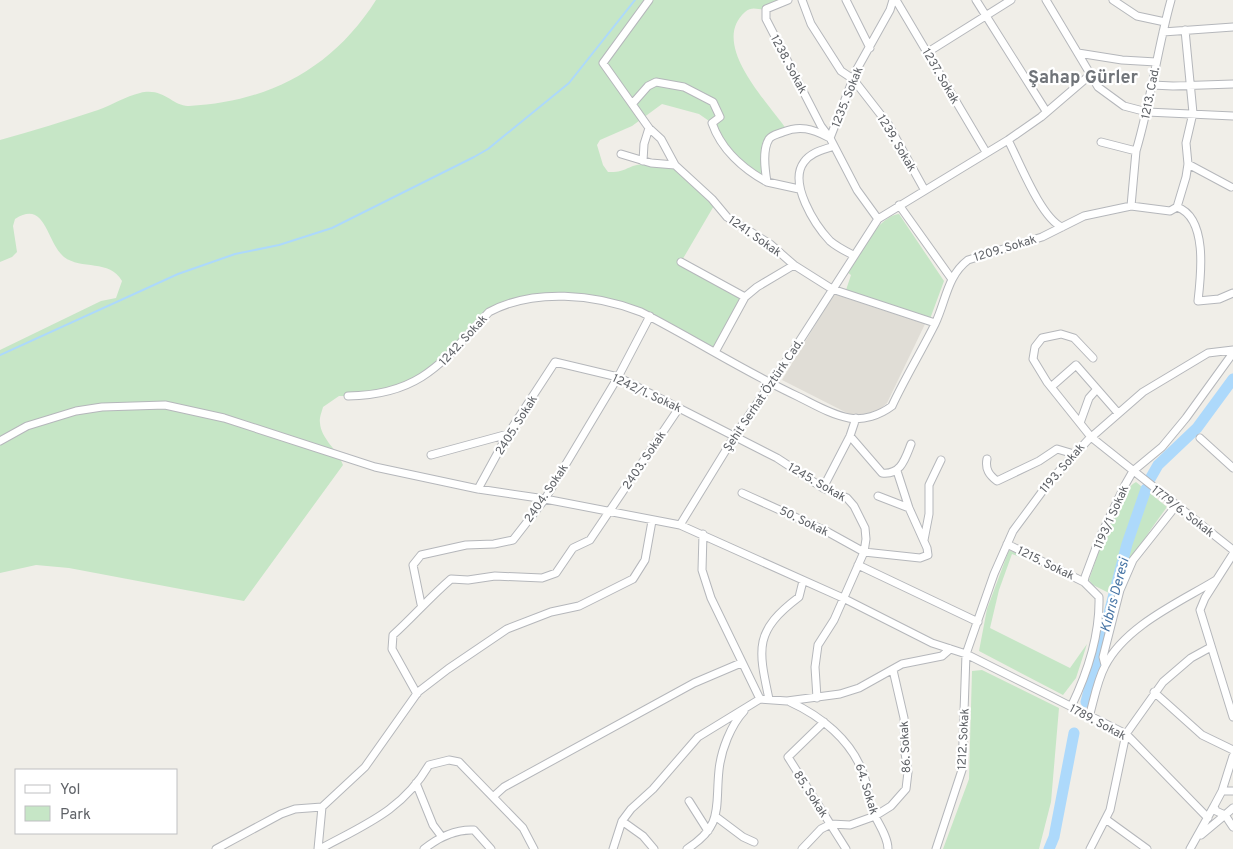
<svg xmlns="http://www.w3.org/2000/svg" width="1233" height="849" viewBox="0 0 1233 849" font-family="Overpass,sans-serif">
	<rect width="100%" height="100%" fill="#f0eee8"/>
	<path fill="#e0ddd6" d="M834,294L925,324L887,403L878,411L866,414L851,415L782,380Z"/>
	<path fill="#c6e6c6" d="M376,0H788C782,3 774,8 767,9C759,11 753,5 745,12C709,44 768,102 787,130L768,141L767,182L729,152L712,123L699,114L662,104L632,126L600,140L597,145L603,165L608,172C626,173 626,166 642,164C652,162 664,164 675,165L715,204L681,262L745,297L715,352L619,303L556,297L501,305L439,365L410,383L361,396H339L323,407C322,411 319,418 320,423C321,439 338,450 343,465L244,601L69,568L36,565L0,573V350L101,301L116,298L122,281C110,259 81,270 64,257C46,242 46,199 15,219L13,226L17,252L12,257L0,262V140C33,131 65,121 98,110C112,105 126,96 140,93C164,87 173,107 189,106C269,102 333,68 376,0Z
		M899,214L944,281L930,319L846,290L851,275L847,272C858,255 878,216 899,214Z
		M1136,482L1167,507C1143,539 1126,566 1112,603L1107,602L1109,593L1093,585L1089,580C1098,556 1115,493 1136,482Z
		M1009,550L1040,565L1012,554L999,590L990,628L1070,668L1087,644L1076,678L1063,695L979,651L987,609Z
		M982,670L1059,708L1051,802L1039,849H943L969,779L972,671Z"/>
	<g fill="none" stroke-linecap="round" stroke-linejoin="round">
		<path stroke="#add9fb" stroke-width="2" d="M0,355L178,274L235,254L279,245L332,228L474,157L488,149L569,83L635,0"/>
		<path stroke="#add9fb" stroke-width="11" d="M1150,479L1158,465L1197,428L1233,379
			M1086,702L1127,544L1146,489
			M1049,849L1054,837L1074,733"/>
		<defs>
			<path id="minor" d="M649,0L603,63L649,128L661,139L675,165L712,199L727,217L770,244L794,265L832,289L935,323
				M788,0L766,9V19L821,126L830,138L857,190L878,219
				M802,0L811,24L841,71L853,79L888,124L924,189
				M846,0L870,48
				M896,0L986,152
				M976,0L1046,111
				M1046,0L1098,87L1124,106L1147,112L1233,116
				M1113,0L1137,16L1165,22
				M1163,32L1233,27
				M928,52L1011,0
				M1078,53L1122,60L1156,62
				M1152,85L1173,86L1233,84
				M633,103L648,86L656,82L684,87L713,102L720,117L712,123C721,149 743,169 767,182
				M830,138L857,69L890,10L893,0
				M1008,140C1019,161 1041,218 1062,227
				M1101,142L1136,151C1151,101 1157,50 1171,0
				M834,146C823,150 811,152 804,162C788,183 815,225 830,241C837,247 845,251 853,255
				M621,154L651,163L675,165
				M643,161L644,144L649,128
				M1188,164L1231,187
				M799,189L767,182C765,170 762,150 769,139C772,135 778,134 783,132C800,125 812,129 828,137
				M899,205L951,278
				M1131,206L1136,151
				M1177,207C1208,218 1201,275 1198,301L1219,299L1233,293
				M681,262L745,297
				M715,352L745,297L757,287L794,265
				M1093,358L1074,338L1061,334L1042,338L1035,347L1033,359L1047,382L1091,437L1233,550
				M1051,387L1076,365L1118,413
				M348,396C422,395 443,361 489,312C534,288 595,294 641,312C694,339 745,372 799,397C815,405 832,415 849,418C863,421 880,415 892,406C905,378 921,352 935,324C946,301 947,276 968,260L1042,237L1084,216L1131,206L1170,211L1177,207L1186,177L1188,164L1186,143L1193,113L1185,30
				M1080,423L1089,398L1097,389
				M850,436L882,473C901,475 905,459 911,444
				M1200,438L1233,468
				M0,441L27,426L76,411L102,407L165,405L224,418L375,467L478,489L545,499L680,525L843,598L932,643L966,654L1126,734L1208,818
				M431,455L508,434
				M987,459C985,469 989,475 997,481L1039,461L1057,449L1074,454
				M823,488L850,436L856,418
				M478,489L508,434L555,362L618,377L777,458L823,488L847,498L854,506L865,528L866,539L864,552L834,620L818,645L815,667L817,698
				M742,493L826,531L864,552L920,558L928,555L927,548L909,508L897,471
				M878,496L909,508
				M680,525L734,437L797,345L878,219L1008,140L1041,117L1090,75
				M924,540L929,514V485L941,460
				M1007,544L1084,582
				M1233,554L1205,598L1200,610L1233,717
				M858,565L978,622
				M421,604L413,565L421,555L466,545L494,544L513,540L545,499L618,377L650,316
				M1105,665L1103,657L1120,590L1133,560L1175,507
				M1154,692L1202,735L1233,750
				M417,694L392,649L393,635C413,617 430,597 451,579L468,580L495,576L542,578L556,573L573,548L590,540L679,408
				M760,699L787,701L840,694L859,688L902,664L942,656L950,649
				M769,699C758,648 754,631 799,597L803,581
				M790,702C821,716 851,740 863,773C868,785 868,798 872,810C877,822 888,836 888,849
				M1071,707C1087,674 1100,634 1099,597L1084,582L1085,577L1100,537L1125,485L1133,471L1162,447L1186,418L1233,353
				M1089,717C1094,700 1097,681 1105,666C1125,626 1180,602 1216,580
				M824,722L788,757L846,849
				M416,783L433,825L442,837
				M1222,791L1233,756
				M1233,791H1222L1214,806L1216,811L1225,815L1233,808
				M494,796L504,787L694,683L741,663
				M689,801L708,831
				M715,816L743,837L754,842
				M1107,820L1147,849
				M622,821L643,836L654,849
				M1201,835L1225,815L1233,827
				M216,849L281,814L295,809L322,807
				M318,849L322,807L365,767L418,692L448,669L507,629L551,612L579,606L633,579L645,560L652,521
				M320,849C364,825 402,811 429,765L449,760L459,762L523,828L534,849
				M424,849C439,837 455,829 474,830L491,849
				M613,849L622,821L631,809L653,789L698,737L760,699L711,598L702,570L703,534
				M687,849C724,825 715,808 719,770C721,750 731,725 744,711
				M802,849L821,829L831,824L850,825L875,816L891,806L906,789L908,772L905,753L904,718L893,670
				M936,849L962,770L966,654L994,574L1013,531L1050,481L1088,440L1143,392L1208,353L1233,350
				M1090,849L1110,810L1126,734L1163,682L1191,658L1211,647
				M1190,849L1214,806"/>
		</defs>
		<use href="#minor" stroke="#b5b7bb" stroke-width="9"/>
		<use href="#minor" stroke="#fff" stroke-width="7"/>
	</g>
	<g text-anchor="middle" stroke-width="4.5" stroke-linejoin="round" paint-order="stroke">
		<g font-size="12" fill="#5f6267" stroke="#fff">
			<text transform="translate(789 64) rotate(62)" y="4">1238. Sokak</text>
			<text transform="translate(941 76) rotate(60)" y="4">1237. Sokak</text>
			<text transform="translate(1150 93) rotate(-79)" y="4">1213. Cad.</text>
			<text transform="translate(847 97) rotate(-68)" y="4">1235. Sokak</text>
			<text transform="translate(897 143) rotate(59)" y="4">1239. Sokak</text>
			<text transform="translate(755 236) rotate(35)" y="4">1241. Sokak</text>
			<text transform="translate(1005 248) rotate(-17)" y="4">1209. Sokak</text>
			<text transform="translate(463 340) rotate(-47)" y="4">1242. Sokak</text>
			<text transform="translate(647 393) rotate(25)" y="4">1242/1. Sokak</text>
			<text transform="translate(763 395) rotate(-56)" y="4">Şehit Serhat Öztürk Cad.</text>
			<text transform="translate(516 425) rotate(-58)" y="4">2405. Sokak</text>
			<text transform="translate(644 460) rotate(-56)" y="4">2403. Sokak</text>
			<text transform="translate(1062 468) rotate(-49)" y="4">1193. Sokak</text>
			<text transform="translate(817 482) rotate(30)" y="4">1245. Sokak</text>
			<text transform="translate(546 493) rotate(-56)" y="4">2404. Sokak</text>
			<text transform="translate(1183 511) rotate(38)" y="4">1779/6. Sokak</text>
			<text transform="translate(1111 517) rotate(-66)" y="4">1193/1 Sokak</text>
			<text transform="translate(804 521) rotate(26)" y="4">50. Sokak</text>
			<text transform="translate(1046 563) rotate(26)" y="4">1215. Sokak</text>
			<text transform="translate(1098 722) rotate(28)" y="4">1789. Sokak</text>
			<text transform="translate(963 739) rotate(-87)" y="4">1212. Sokak</text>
			<text transform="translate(905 747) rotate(-93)" y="4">86. Sokak</text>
			<text transform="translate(867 789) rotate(73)" y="4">64. Sokak</text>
			<text transform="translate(811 794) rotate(57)" y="4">85. Sokak</text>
		</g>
		<g font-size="14" font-style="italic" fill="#4674a5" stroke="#fff">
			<text transform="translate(1114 595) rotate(-75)" y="5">Kıbrıs Deresi</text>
		</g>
		<g font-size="18" font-weight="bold" fill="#707479" stroke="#fff">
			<text x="1083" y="83">Şahap Gürler</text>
		</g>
	</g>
	<rect x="15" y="769" width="162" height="65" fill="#ffffff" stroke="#bfc0c2"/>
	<rect x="25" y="785" width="25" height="8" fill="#ffffff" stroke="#bfc0c2"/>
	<text x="60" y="794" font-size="15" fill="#5f6267">Yol</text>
	<rect x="25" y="806" width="25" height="15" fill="#c6e6c6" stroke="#bfc0c2"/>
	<text x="60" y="819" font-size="15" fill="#5f6267">Park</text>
</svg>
